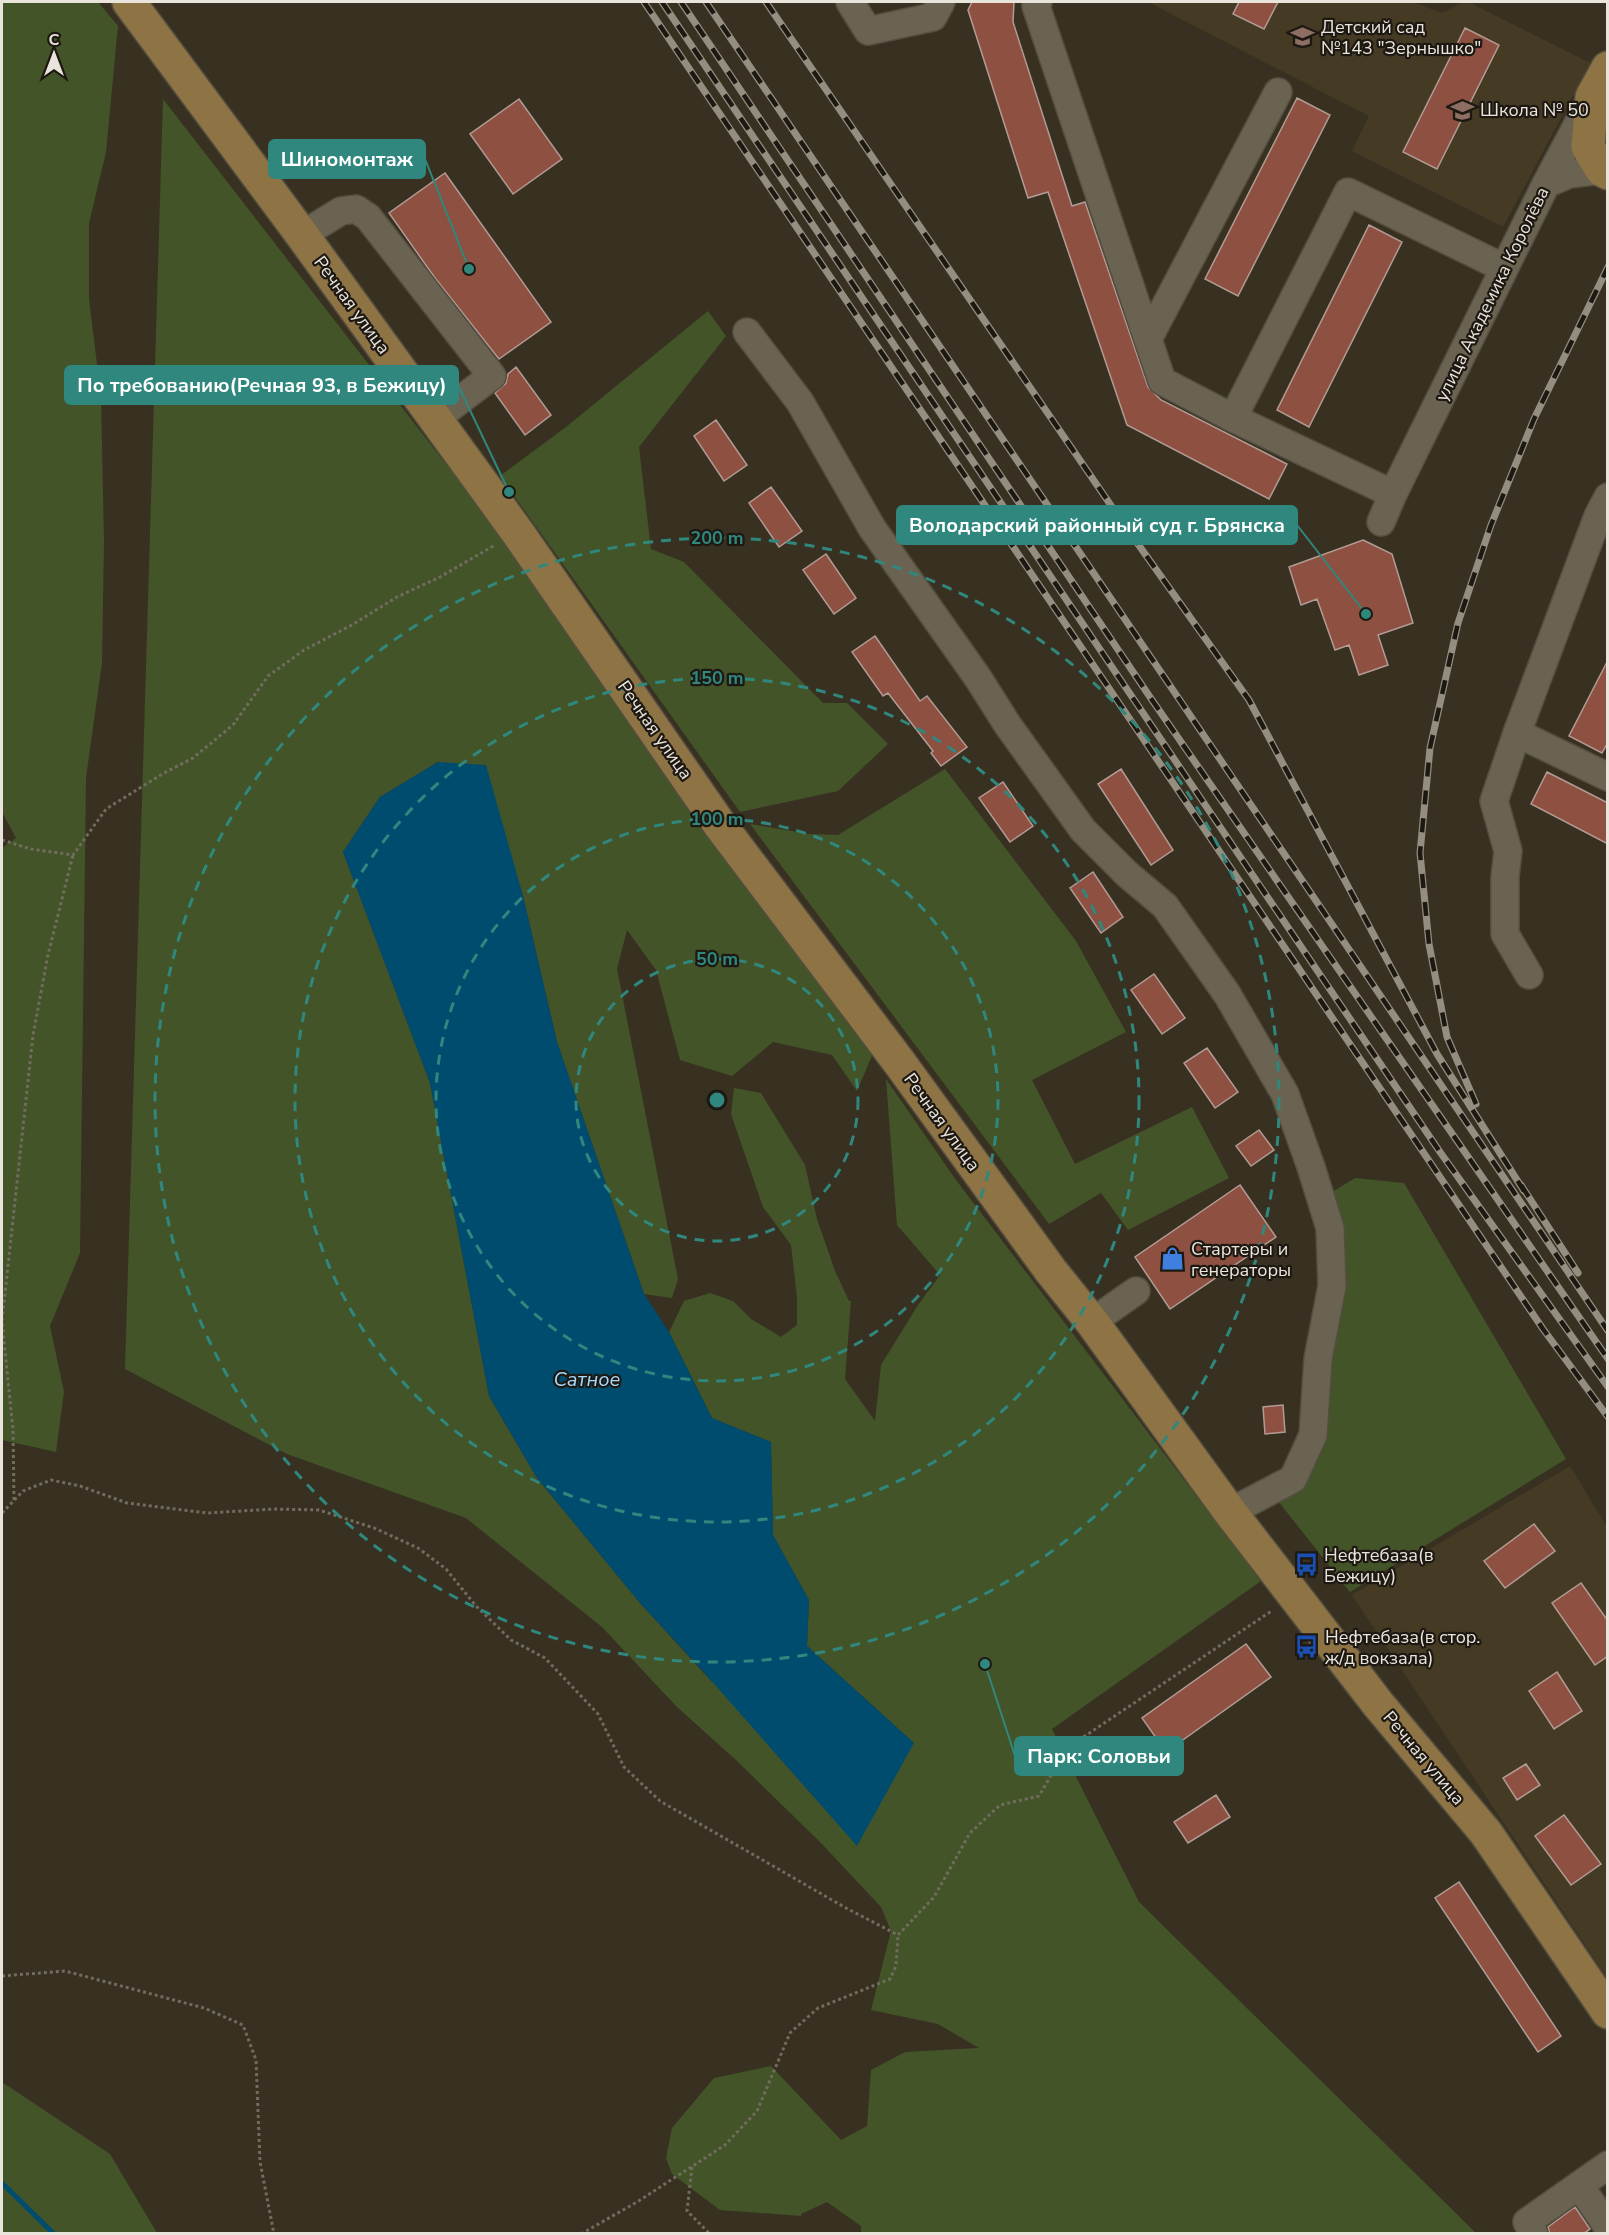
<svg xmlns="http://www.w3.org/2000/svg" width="1609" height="2235" viewBox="0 0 1609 2235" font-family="'Nunito Sans',sans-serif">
	<rect width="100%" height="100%" fill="#383121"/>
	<path fill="#453b24" d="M1148,2H1413L1442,13L1464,2H1468L1590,63L1503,227L1352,151L1369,116Z
		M1570,1466L1607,1527V1978L1352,1595Z"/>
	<path fill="#435429" d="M2,2H98L118,26L106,152L89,223V299L101,397L104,541L102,663L86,778L80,1253L50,1326L64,1392L56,1452L2,1440V848L16,838L2,812Z
		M163,99L504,539L877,1044L857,1091L832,1055L773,1042L732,1076L680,1060L656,970L627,930L617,969L678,1279L672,1298L644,1294L557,1042L523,896L509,851L438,762L380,797L343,852L430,1083L489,1396L537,1478L640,1603L712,1682L914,1743L807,1646L809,1600L773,1535L771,1442L712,1418L669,1332L684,1301L710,1293L733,1301L751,1319L781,1337L797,1325V1297L791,1245L763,1207L731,1114L734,1088L761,1093L805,1165L817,1219L835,1271L849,1301H851L845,1379L875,1421L881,1365L918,1305L940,1275L897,1225L886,1079L956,1180L1261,1581L1052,1729L1139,1902L1476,2233L861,2234V2226L827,2202L801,2214V2216L720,2210L672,2174L666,2158L672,2128L714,2078L771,2066L841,2140L867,2126L871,2070L905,2052L979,2048L938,2024L871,2010L891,1931L881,1907L821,1843L737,1761L676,1706L602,1627L466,1518L287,1454L125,1369Z
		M708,311L726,336L639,447L651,549L684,562L823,703H847L888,744L838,791L740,812L500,476L566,427Z
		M945,769L1076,941L1126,1032L1032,1080L1075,1164L1192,1107L1229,1178L1128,1230L1101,1193L1049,1224L750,824L809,834L838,835Z
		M1355,1178L1404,1183L1566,1459L1350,1592L1274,1496L1295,1482L1329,1194Z
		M2,2082L110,2154L157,2233H2Z"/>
	<path fill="#004c6e" d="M438,762L486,765L523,896L557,1042L644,1294L669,1332L712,1418L771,1442L773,1535L809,1600L807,1646L914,1743L857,1846L700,1668L640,1603L537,1478L489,1396L430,1083L343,852L380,797Z"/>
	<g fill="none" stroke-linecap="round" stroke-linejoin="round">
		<path stroke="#004c6e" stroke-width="5" d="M2,2183L54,2234"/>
	</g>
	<path fill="#8e5040" stroke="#b29b95" stroke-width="1.5" d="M972,2H1014L1013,22L1072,206L1085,202L1148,387L1161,400L1287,464L1269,499L1127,425L1048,192L1028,198L968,10Z
		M1239,2H1278L1264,29L1233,14Z
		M1465,28L1499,45L1437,169L1403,152Z
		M1297,98L1330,115L1238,296L1205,279Z
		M519,99L562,159L513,194L470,134Z
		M445,173L551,322L499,359L435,278L389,213Z
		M1369,225L1402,242L1309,427L1277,410Z
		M516,367L551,415L525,435L495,393L506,383L508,374Z
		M716,420L747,465L724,481L694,436Z
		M771,487L802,531L779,547L749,503Z
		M1363,540L1392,554L1413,623L1378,635L1388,665L1359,675L1349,645L1335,650L1317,599L1301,605L1289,567Z
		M826,554L856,598L834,614L803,570Z
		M875,636L920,701L927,696L967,747L941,766L931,753L933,751L888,693L883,696L852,652Z
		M1608,660V742L1602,753L1569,736Z
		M1121,769L1173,850L1151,865L1098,784Z
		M1547,772L1608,803V844L1531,804Z
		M1003,782L1033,826L1010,842L979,798Z
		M1093,872L1123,917L1101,933L1070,888Z
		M1154,974L1185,1018L1162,1034L1131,990Z
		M1207,1048L1238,1092L1215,1108L1184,1063Z
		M1259,1130L1274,1150L1251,1166L1236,1146Z
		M1240,1185L1276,1237L1170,1309L1135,1257Z
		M1283,1405L1285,1432L1265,1434L1263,1407Z
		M1534,1524L1555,1551L1505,1588L1484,1561Z
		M1581,1583L1608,1621V1656L1595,1665L1552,1603Z
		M1246,1644L1271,1677L1166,1752L1142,1718Z
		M1557,1672L1582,1711L1554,1729L1529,1691Z
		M1526,1764L1540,1785L1517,1800L1503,1778Z
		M1216,1795L1230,1817L1188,1843L1174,1822Z
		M1564,1815L1601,1864L1571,1885L1535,1836Z
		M1459,1882L1561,2036L1538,2052L1435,1898Z
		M1575,2207L1590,2229L1583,2234H1550L1548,2227Z"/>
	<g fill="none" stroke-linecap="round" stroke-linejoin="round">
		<defs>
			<path id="minor" d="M850,2L868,31L933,17L941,2
				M1038,2L1036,6L1162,381L1233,418L1393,494
				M1546,184L1569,174L1602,170
				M302,235L341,211L356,209L368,217L492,376L435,419
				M747,332L800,402L872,528L978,678L1007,724L1083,830L1127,874L1165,906L1227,994L1285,1094L1311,1167L1330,1228L1332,1286L1318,1359L1313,1435L1293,1479L1230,1512
				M1148,339L1278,92
				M1233,418L1348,192L1504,268
				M1381,522L1393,494L1546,184L1590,101
				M1517,733L1608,777
				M1529,975L1505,934V877L1508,851L1494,801L1517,733L1598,516L1608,497
				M1092,1322L1136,1291
				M1579,2185L1608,2227
				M1534,2234L1527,2222L1608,2165"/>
			<path id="major" d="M129,2L302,235L518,533L720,825L899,1062L1051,1271L1092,1322L1230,1512L1378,1704L1486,1833L1608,2012
				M1608,68L1592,97L1588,147L1602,170L1608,173"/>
		</defs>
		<use href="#minor" stroke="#544e41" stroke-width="30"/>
		<use href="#major" stroke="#544e41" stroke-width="36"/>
		<path stroke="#726c5e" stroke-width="3" stroke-dasharray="3 3" stroke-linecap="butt" d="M2,840L31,849L73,855L106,809L164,773L193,758L233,725L268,676L304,650L350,626L397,597L440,577L495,545
			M14,1500L13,1430L2,1321L33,1035L48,955L73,855
			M2,1513L23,1491L51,1480L80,1486L127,1503L207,1513L274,1509L319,1510L374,1528L418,1548L446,1569L476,1606L511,1640L545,1658L598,1714L624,1767L660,1801L846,1908L898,1935L934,1897L970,1833L1000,1805L1039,1796L1067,1748L1273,1610
			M2,1976L65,1971L204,2008L243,2025L256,2060L260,2162L274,2234
			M692,2167L687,2211L710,2234
			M581,2234L637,2202L725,2145L757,2111L790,2033L818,2008L890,1979L896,1966L898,1935"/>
		<use href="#minor" stroke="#6b6351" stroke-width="27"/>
		<use href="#major" stroke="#8e7344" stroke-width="33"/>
		<defs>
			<path id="rail" d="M644,2L1543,1329L1608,1417
				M662,2L1440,1152L1608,1387
				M681,2L1152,700L1608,1359
				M706,2L1608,1331
				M766,2L1123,523L1249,700L1437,1054L1524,1191
				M1476,1104L1447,1037L1429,944L1420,853L1430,748L1458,623L1491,525L1534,419L1608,267
				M1521,1185L1578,1273"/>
		</defs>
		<use href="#rail" stroke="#948e81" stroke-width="7"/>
		<use href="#rail" stroke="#1d1912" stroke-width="4.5" stroke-dasharray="14" stroke-linecap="butt"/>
	</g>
	<g fill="none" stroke="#30877e" stroke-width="3" stroke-dasharray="10 8">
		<circle cx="717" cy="1100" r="141"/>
		<circle cx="717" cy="1100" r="281"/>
		<circle cx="717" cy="1100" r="422"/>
		<circle cx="717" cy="1100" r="562"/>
	</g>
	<defs>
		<symbol id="school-bare" viewBox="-9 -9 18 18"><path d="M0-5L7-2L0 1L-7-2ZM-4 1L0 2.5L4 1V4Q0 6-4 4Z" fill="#8d6e63" stroke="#1d1912" stroke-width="2.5" paint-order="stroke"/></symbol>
		<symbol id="shop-bare" viewBox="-9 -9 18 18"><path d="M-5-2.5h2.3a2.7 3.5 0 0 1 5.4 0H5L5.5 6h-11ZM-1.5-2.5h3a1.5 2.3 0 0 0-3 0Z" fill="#3f7fe0" stroke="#1d1912" stroke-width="2.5" paint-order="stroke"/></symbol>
		<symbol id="bus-bare" viewBox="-9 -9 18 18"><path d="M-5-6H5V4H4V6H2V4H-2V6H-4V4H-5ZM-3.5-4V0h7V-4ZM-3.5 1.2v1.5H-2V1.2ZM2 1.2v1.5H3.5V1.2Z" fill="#1a4fb4" stroke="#1d1912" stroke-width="2.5" paint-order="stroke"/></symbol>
	</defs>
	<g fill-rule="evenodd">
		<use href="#school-bare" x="1286" y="20" width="33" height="33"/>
		<use href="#school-bare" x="1446" y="94" width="33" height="33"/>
		<use href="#shop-bare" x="1156" y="1242" width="33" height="33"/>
		<use href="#bus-bare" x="1290" y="1548" width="33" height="33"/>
		<use href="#bus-bare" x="1290" y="1630" width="33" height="33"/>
	</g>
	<g text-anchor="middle" stroke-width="4.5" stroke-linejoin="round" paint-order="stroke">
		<g font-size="18" fill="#eae5dc" stroke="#1d1912" text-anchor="start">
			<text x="1321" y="33">Детский сад<tspan x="1321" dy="21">№143 "Зернышко"</tspan></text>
			<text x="1480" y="116">Школа № 50</text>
			<text x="1191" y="1255">Стартеры и<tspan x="1191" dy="21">генераторы</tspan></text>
			<text x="1324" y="1561">Нефтебаза(в<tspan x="1324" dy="21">Бежицу)</tspan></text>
			<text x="1325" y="1643">Нефтебаза(в стор.<tspan x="1325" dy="21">ж/д вокзала)</tspan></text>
		</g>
		<g font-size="18" fill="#eae5dc" stroke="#1d1912">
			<text transform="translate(1492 294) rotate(-64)" y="6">улица Академика Королёва</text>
			<text transform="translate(352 305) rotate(54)" y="6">Речная улица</text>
			<text transform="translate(655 730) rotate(55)" y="6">Речная улица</text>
			<text transform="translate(942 1122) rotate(54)" y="6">Речная улица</text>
			<text transform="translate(1424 1758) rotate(50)" y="6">Речная улица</text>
		</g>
		<g font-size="20" font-style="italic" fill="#a6d9fa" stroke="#1d1912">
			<text x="587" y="1386">Сатное</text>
		</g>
	</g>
	<circle cx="717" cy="1100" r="9" fill="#30877e" stroke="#1d1912" stroke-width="3"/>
	<g font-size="18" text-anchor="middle" font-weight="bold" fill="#30877e" stroke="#1d1912" stroke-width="4.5" stroke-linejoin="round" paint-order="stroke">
		<text x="717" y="544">200 m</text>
		<text x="717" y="684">150 m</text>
		<text x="717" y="825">100 m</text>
		<text x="717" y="965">50 m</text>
	</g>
	<path fill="none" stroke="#30877e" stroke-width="2" d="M469 269L425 159M509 492L458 385M1366 614L1297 525M985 1664L1015 1756"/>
	<g fill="#30877e" stroke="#1d1912" stroke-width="2">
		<circle cx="469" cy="269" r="6"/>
		<circle cx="509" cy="492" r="6"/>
		<circle cx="1366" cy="614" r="6"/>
		<circle cx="985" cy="1664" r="6"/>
	</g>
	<g fill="#30877e" stroke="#30877e" stroke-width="2">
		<rect x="269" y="140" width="156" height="38" rx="6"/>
		<rect x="65" y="366" width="393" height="38" rx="6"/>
		<rect x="897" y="506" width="400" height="38" rx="6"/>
		<rect x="1015" y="1737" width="168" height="38" rx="6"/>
	</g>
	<g font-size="20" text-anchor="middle" font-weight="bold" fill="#fff">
		<text x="347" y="166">Шиномонтаж</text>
		<text x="262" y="392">По требованию(Речная 93, в Бежицу)</text>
		<text x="1097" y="532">Володарский районный суд г. Брянска</text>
		<text x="1099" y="1763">Парк: Соловьи</text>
	</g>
	<rect width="1609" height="2235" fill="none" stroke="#eae5dc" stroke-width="6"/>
	<g transform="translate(54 54)" stroke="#1d1912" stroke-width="4.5" paint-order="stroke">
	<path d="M0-4.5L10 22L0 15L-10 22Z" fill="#eae5dc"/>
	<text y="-9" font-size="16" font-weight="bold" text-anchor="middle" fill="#eae5dc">С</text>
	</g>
</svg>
